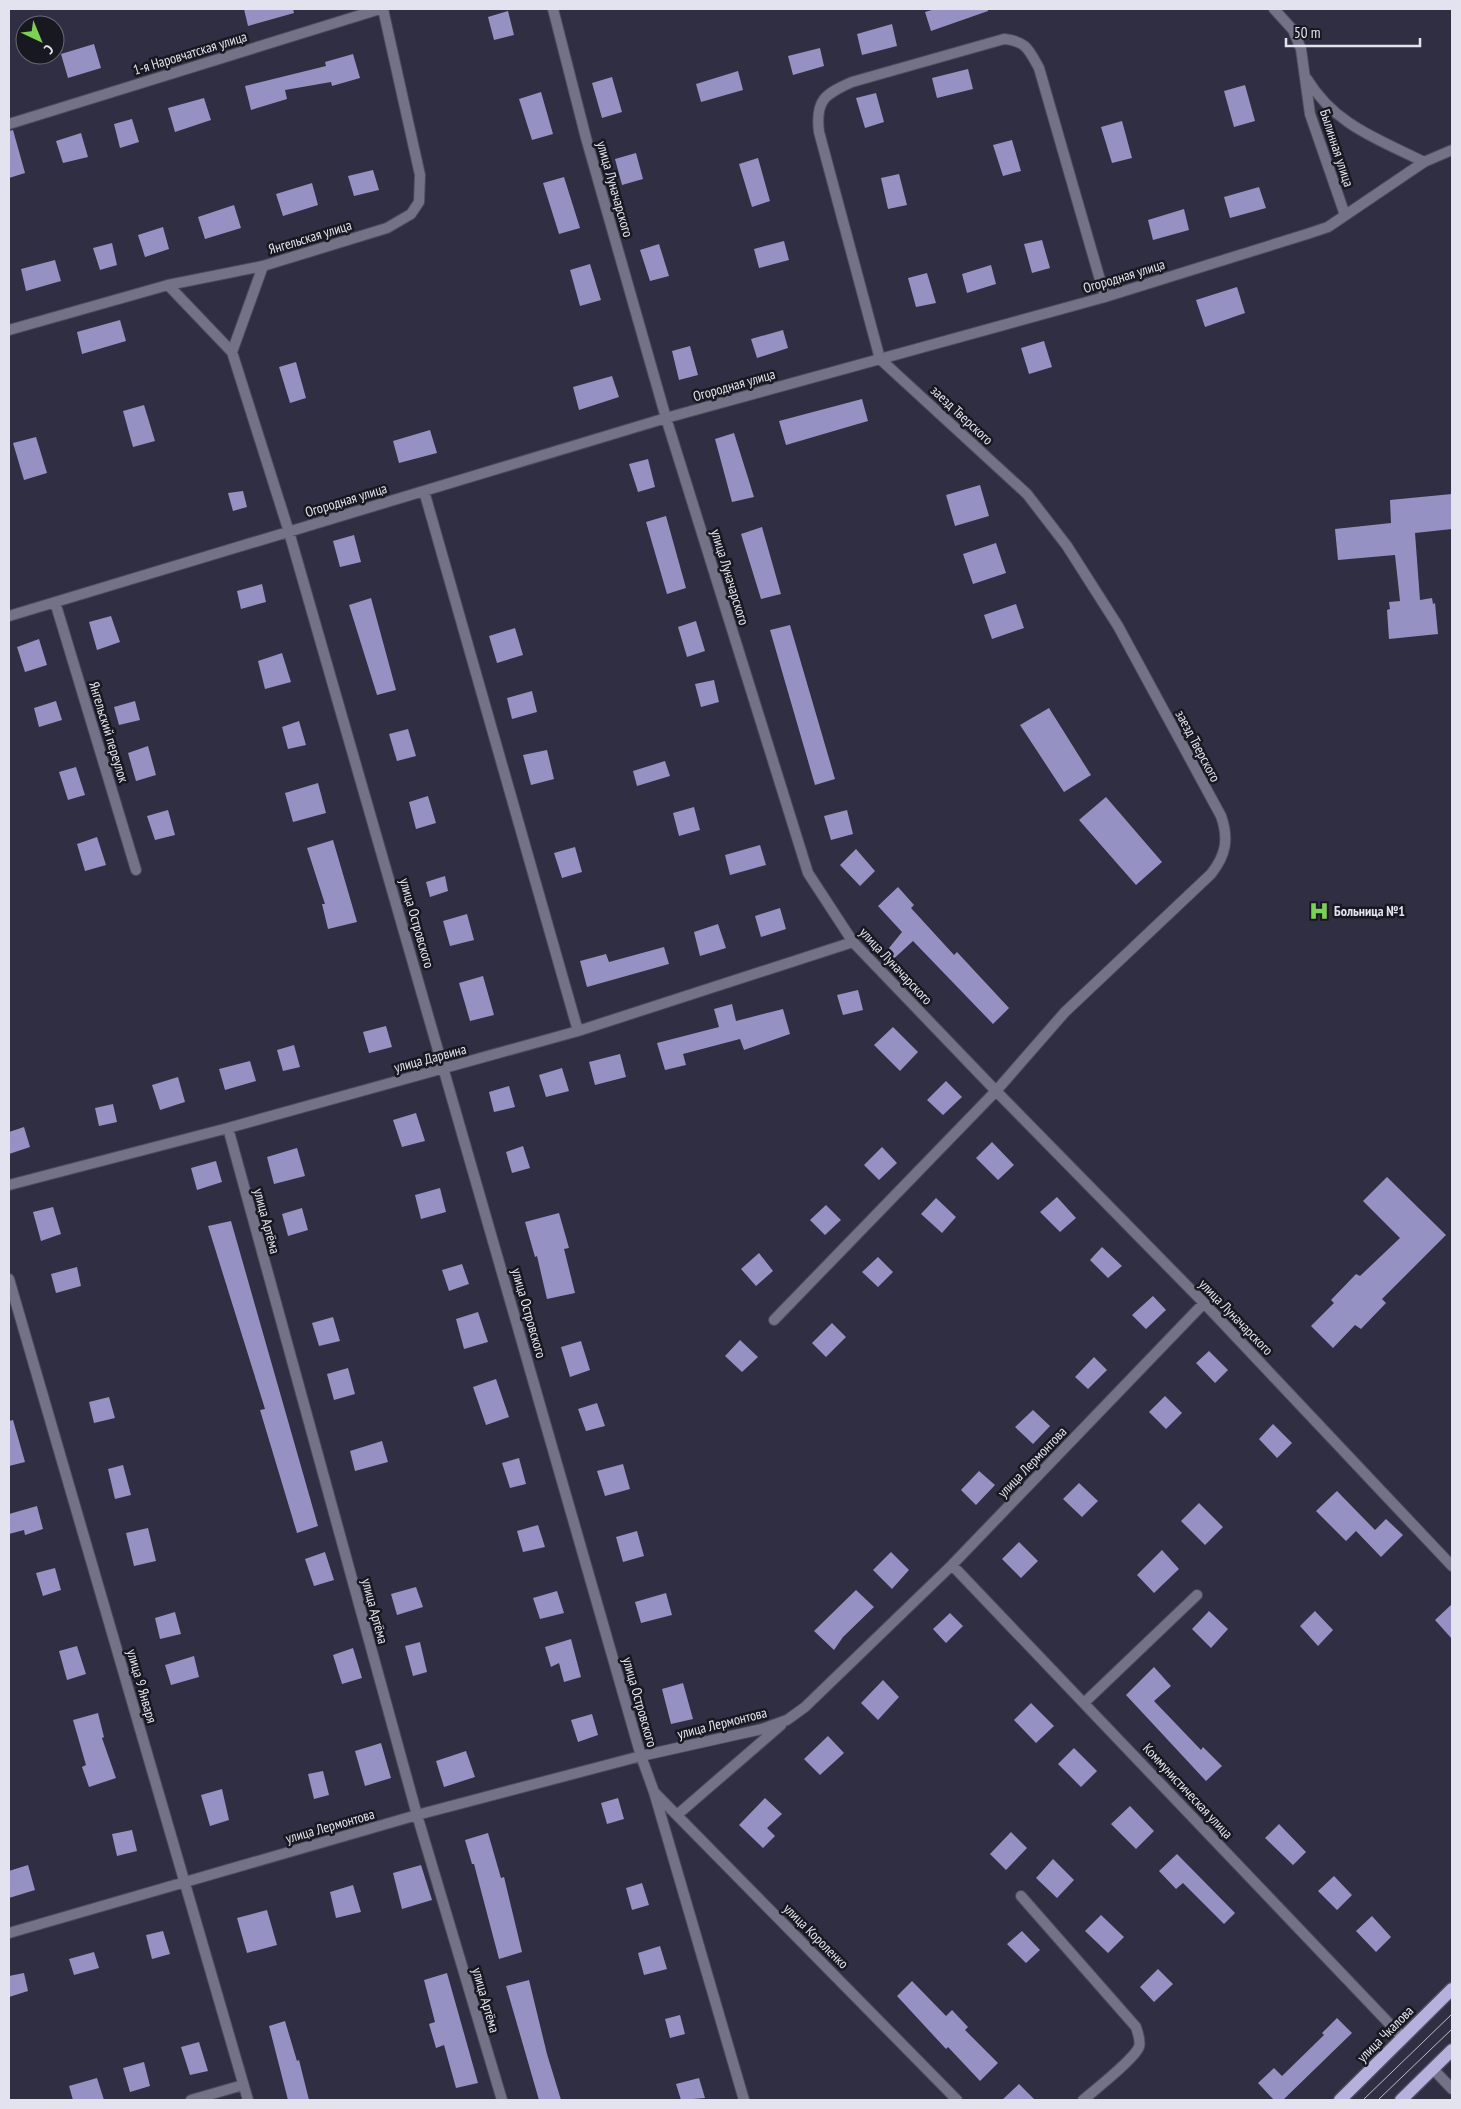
<svg xmlns="http://www.w3.org/2000/svg" width="1461" height="2109" viewBox="0 0 1461 2109" font-family="'PT Sans Narrow',sans-serif">
	<rect width="100%" height="100%" fill="#302e42"/>
	<path fill="#9592c3" d="M244,9H293L294,13L248,26Z
		M935,9H988V11L931,31L925,12Z
		M508,11L514,35L494,40L488,17Z
		M892,24L897,46L862,55L857,34Z
		M94,44L101,68L68,78L61,54Z
		M820,48L824,66L793,75L788,56Z
		M353,54L360,78L332,86L331,82L285,90L287,99L251,110L245,86L326,66L325,62Z
		M968,69L973,89L937,98L932,78Z
		M738,71L743,90L701,102L696,84Z
		M612,77L622,112L602,118L592,83Z
		M1245,85L1255,121L1234,127L1224,91Z
		M541,92L553,134L532,140L519,99Z
		M876,93L884,122L865,128L856,98Z
		M204,98L211,120L175,132L168,108Z
		M132,119L139,142L120,148L114,124Z
		M1122,121L1132,158L1112,163L1101,127Z
		M13,130L25,173L9,178V131Z
		M81,133L88,157L63,163L56,141Z
		M1012,140L1021,171L1003,176L993,145Z
		M636,153L643,179L622,185L615,159Z
		M758,158L770,201L752,207L739,164Z
		M373,170L379,190L354,196L348,176Z
		M899,174L907,205L888,209L881,178Z
		M564,177L580,228L559,234L543,183Z
		M312,183L318,205L283,216L276,194Z
		M1259,187L1266,208L1230,218L1224,197Z
		M234,205L241,228L205,239L198,217Z
		M1184,209L1189,230L1153,240L1148,220Z
		M163,227L169,249L145,257L138,235Z
		M1042,240L1050,268L1032,273L1024,244Z
		M784,241L789,260L759,268L754,249Z
		M112,243L117,265L100,270L93,248Z
		M659,244L669,276L650,281L640,250Z
		M55,260L61,281L26,291L21,269Z
		M590,264L601,300L580,306L570,270Z
		M991,265L996,284L967,293L962,274Z
		M927,273L936,303L916,307L908,278Z
		M1237,287L1245,313L1205,327L1196,300Z
		M120,320L126,341L82,354L77,332Z
		M783,330L788,348L757,358L751,339Z
		M1044,341L1052,367L1029,374L1021,348Z
		M690,346L698,375L679,380L672,351Z
		M296,362L306,398L290,403L279,367Z
		M612,376L619,397L579,410L573,387Z
		M862,399L868,421L786,445L779,421Z
		M144,405L155,441L133,447L123,411Z
		M430,430L437,453L399,463L393,441Z
		M734,433L754,497L732,502L715,439Z
		M36,437L47,473L24,480L13,443Z
		M648,459L655,487L638,492L629,464Z
		M980,485L989,516L955,526L946,495Z
		M243,491L247,507L233,511L228,493Z
		M1452,494V529L1415,533L1420,600L1432,598L1433,604L1435,603L1438,634L1389,639L1387,610L1390,609L1389,602L1400,601L1395,555L1338,560L1335,529L1391,523L1390,500Z
		M666,516L686,588L667,594L646,522Z
		M762,527L781,594L761,599L741,534Z
		M354,535L361,562L340,567L333,541Z
		M996,543L1006,573L973,584L963,554Z
		M262,584L266,602L241,609L237,591Z
		M371,598L396,690L377,695L349,605Z
		M1016,604L1024,628L992,639L984,615Z
		M111,616L120,642L97,650L89,622Z
		M696,621L705,651L687,657L678,627Z
		M790,625L835,779L815,785L770,630Z
		M515,628L523,655L497,663L489,636Z
		M39,639L47,665L25,672L17,647Z
		M282,653L291,682L265,689L258,661Z
		M714,680L719,702L701,707L695,684Z
		M532,691L537,712L512,719L507,698Z
		M56,701L62,720L39,727L34,708Z
		M135,701L140,720L119,725L114,707Z
		M1049,708L1091,775L1064,792L1020,725Z
		M299,721L306,745L288,749L282,727Z
		M408,729L416,756L397,761L389,734Z
		M148,746L156,775L136,781L128,753Z
		M547,750L554,779L531,785L523,755Z
		M665,761L670,776L637,786L633,771Z
		M76,767L85,795L68,800L59,772Z
		M318,783L326,813L293,822L285,793Z
		M428,796L436,823L416,829L409,802Z
		M1106,797L1162,862L1136,885L1079,820Z
		M694,807L700,830L679,836L673,813Z
		M168,810L175,835L155,840L147,816Z
		M847,810L853,834L831,840L824,816Z
		M97,837L106,865L85,871L77,844Z
		M333,840L357,922L328,929L322,904H325L307,848Z
		M760,845L766,865L730,875L725,855Z
		M575,847L582,872L562,878L554,853Z
		M856,849L875,871L860,886L840,865Z
		M445,876L448,891L430,897L426,882Z
		M898,887L914,905L911,908L954,955L957,952L1009,1008L993,1024L913,941L888,964L881,958L902,932L878,906Z
		M780,908L786,929L761,937L755,916Z
		M467,914L474,940L450,946L443,921Z
		M718,924L726,948L700,956L694,932Z
		M664,947L669,964L587,987L580,961L606,954L609,962Z
		M483,976L494,1015L470,1021L459,983Z
		M858,990L863,1010L843,1015L837,995Z
		M732,1004L736,1021L783,1009L790,1034L744,1050L740,1039L683,1054L686,1065L665,1070L657,1043L719,1027L714,1009Z
		M386,1026L392,1047L369,1053L363,1032Z
		M893,1027L918,1052L900,1071L874,1045Z
		M294,1045L300,1067L283,1071L277,1050Z
		M620,1054L626,1077L595,1085L589,1062Z
		M250,1061L256,1081L225,1090L219,1069Z
		M562,1068L569,1091L546,1097L539,1075Z
		M178,1077L185,1102L160,1110L152,1085Z
		M946,1081L962,1097L943,1115L927,1100Z
		M509,1086L515,1107L494,1112L489,1092Z
		M113,1104L117,1122L99,1126L95,1108Z
		M416,1113L425,1141L402,1147L393,1120Z
		M24,1127L30,1147L9,1154V1132Z
		M992,1142L1014,1165L998,1180L976,1158Z
		M523,1146L530,1168L512,1173L506,1152Z
		M882,1147L897,1163L879,1180L864,1165Z
		M297,1148L305,1176L274,1184L267,1157Z
		M216,1161L222,1182L197,1190L191,1168Z
		M1387,1177L1446,1235L1382,1299L1386,1303L1361,1329L1355,1325L1333,1348L1311,1326L1334,1303L1331,1300L1356,1274L1360,1276L1400,1238L1363,1201Z
		M440,1188L446,1212L421,1219L415,1195Z
		M1057,1197L1076,1218L1060,1232L1040,1212Z
		M936,1198L956,1217L942,1233L921,1214Z
		M826,1205L841,1220L825,1235L810,1220Z
		M53,1207L61,1234L41,1241L33,1212Z
		M302,1208L308,1230L288,1236L282,1214Z
		M559,1213L569,1248L564,1249L575,1293L547,1299L537,1256L535,1257L525,1222Z
		M231,1221L318,1526L297,1533L260,1410L265,1409L208,1226Z
		M1102,1247L1122,1266L1108,1278L1090,1260Z
		M759,1253L773,1271L756,1286L741,1269Z
		M878,1257L893,1272L878,1287L862,1272Z
		M462,1264L469,1284L449,1291L442,1270Z
		M77,1267L81,1286L56,1293L51,1274Z
		M1153,1296L1166,1310L1146,1329L1132,1315Z
		M478,1312L488,1342L464,1349L456,1319Z
		M333,1317L340,1341L319,1346L312,1323Z
		M832,1323L846,1337L826,1357L812,1343Z
		M740,1340L758,1357L742,1372L725,1356Z
		M581,1341L590,1370L570,1377L561,1347Z
		M1209,1351L1228,1370L1215,1383L1196,1363Z
		M1094,1357L1107,1370L1088,1389L1075,1377Z
		M348,1368L355,1394L334,1400L327,1374Z
		M496,1379L509,1417L486,1425L473,1387Z
		M1165,1396L1182,1413L1166,1429L1149,1412Z
		M109,1397L115,1418L94,1423L89,1402Z
		M597,1403L605,1426L586,1431L578,1409Z
		M1033,1410L1050,1426L1033,1444L1015,1427Z
		M13,1420L25,1462L9,1466V1421Z
		M1273,1424L1292,1443L1277,1458L1259,1439Z
		M382,1441L388,1462L355,1471L350,1451Z
		M519,1458L526,1484L510,1488L502,1463Z
		M623,1464L630,1489L605,1496L597,1471Z
		M123,1465L131,1495L115,1499L108,1469Z
		M979,1471L995,1485L976,1505L961,1490Z
		M1079,1483L1098,1501L1082,1517L1063,1499Z
		M1337,1491L1375,1530L1386,1519L1403,1535L1381,1557L1356,1531L1346,1541L1316,1511Z
		M1199,1503L1223,1527L1205,1545L1181,1521Z
		M37,1506L43,1529L25,1535L24,1530L9,1534V1514Z
		M538,1525L545,1547L523,1552L517,1531Z
		M148,1528L156,1561L134,1566L126,1533Z
		M637,1531L644,1556L623,1562L616,1537Z
		M1019,1542L1038,1561L1021,1578L1002,1559Z
		M1162,1550L1179,1569L1154,1593L1137,1575Z
		M325,1552L334,1580L314,1586L305,1559Z
		M891,1552L909,1570L892,1589L873,1570Z
		M55,1568L61,1590L43,1596L36,1573Z
		M416,1587L423,1607L397,1615L391,1594Z
		M856,1590L874,1607L843,1637L834,1650L814,1631Z
		M557,1591L564,1613L540,1619L533,1598Z
		M666,1593L672,1615L641,1623L635,1602Z
		M1452,1604V1639L1435,1620Z
		M1209,1611L1228,1629L1211,1648L1192,1629Z
		M1315,1611L1333,1630L1318,1646L1300,1626Z
		M175,1612L181,1634L160,1639L155,1618Z
		M950,1613L963,1626L946,1643L933,1629Z
		M571,1639L581,1677L564,1682L559,1663L551,1667L545,1647Z
		M420,1642L427,1672L413,1676L405,1646Z
		M77,1646L86,1674L67,1680L59,1651Z
		M353,1648L362,1678L342,1684L333,1655Z
		M194,1656L199,1677L171,1685L165,1665Z
		M1154,1667L1171,1686L1154,1701L1201,1750L1203,1747L1222,1766L1206,1781L1126,1695Z
		M883,1680L899,1697L878,1720L861,1703Z
		M683,1683L693,1719L671,1724L662,1689Z
		M1031,1703L1054,1726L1036,1743L1014,1720Z
		M98,1713L104,1737L102,1738L116,1778L89,1787L82,1767L86,1765L73,1720Z
		M592,1714L598,1735L578,1742L571,1720Z
		M828,1736L844,1753L820,1775L804,1759Z
		M381,1743L391,1778L365,1786L355,1751Z
		M1074,1748L1097,1771L1081,1787L1058,1764Z
		M466,1751L475,1777L444,1787L436,1761Z
		M323,1771L329,1795L314,1799L308,1774Z
		M222,1789L229,1820L210,1826L201,1795Z
		M618,1798L624,1819L607,1824L601,1803Z
		M765,1798L782,1814L767,1828L775,1836L763,1848L739,1825Z
		M1130,1806L1154,1831L1136,1849L1111,1824Z
		M1279,1824L1306,1852L1293,1865L1265,1838Z
		M132,1830L137,1851L117,1856L112,1834Z
		M1011,1832L1027,1848L1006,1870L990,1854Z
		M488,1833L501,1878L504,1877L522,1952L499,1959L474,1864H472L465,1840Z
		M1177,1854L1235,1913L1224,1924L1183,1883L1176,1889L1159,1871Z
		M1053,1859L1074,1880L1057,1898L1036,1878Z
		M28,1865L35,1890L9,1898V1871Z
		M421,1865L432,1900L402,1909L393,1873Z
		M1334,1876L1352,1895L1337,1910L1318,1891Z
		M642,1883L649,1905L632,1910L626,1888Z
		M353,1885L361,1912L336,1918L330,1892Z
		M267,1910L277,1945L247,1953L237,1918Z
		M1101,1915L1124,1937L1108,1953L1085,1931Z
		M1372,1916L1391,1937L1376,1952L1356,1931Z
		M163,1931L170,1954L152,1959L146,1935Z
		M1022,1931L1040,1950L1026,1963L1007,1944Z
		M660,1946L667,1969L644,1975L638,1953Z
		M94,1952L99,1968L74,1975L69,1959Z
		M1158,1969L1173,1984L1154,2002L1140,1987Z
		M24,1973L28,1991L9,1997V1976Z
		M447,1973L478,2083L456,2088L444,2045L436,2048L429,2024L435,2022L424,1980Z
		M529,1980L547,2054L561,2100H539L506,1986Z
		M912,1981L946,2016L952,2010L968,2027L965,2030L998,2063L980,2081L948,2047L946,2049L897,1996Z
		M680,2015L685,2034L670,2038L665,2019Z
		M1337,2018L1352,2033L1283,2100H1274L1258,2083L1274,2068L1282,2076L1324,2035L1322,2033Z
		M285,2021L297,2061L299,2060L309,2100H288L269,2026Z
		M199,2042L208,2071L190,2075L181,2047Z
		M144,2062L150,2086L130,2092L123,2068Z
		M97,2078L104,2100H73L69,2086Z
		M699,2078L705,2098L681,2100L676,2084Z
		M1019,2084L1035,2100H1002Z"/>
	<g fill="none" stroke-linecap="round" stroke-linejoin="round">
		<defs>
			<path id="minor" d="M553,9L586,138L666,418L808,873L853,942L996,1091L1204,1303L1452,1566
				M1274,9L1293,30L1301,49L1310,114L1345,215
				M1307,79C1335,125 1378,139 1424,162
				M9,124L380,9
				M168,285L232,352L289,532L641,1756L654,1792L744,2100
				M9,330L168,285L263,266L387,228L411,214L419,202L420,175L383,9
				M232,352L263,266
				M424,491L578,1031
				M55,602L136,870
				M9,616L666,418L1105,297L1307,234L1328,227L1424,162L1452,150
				M228,1128L417,1815L502,2100
				M9,1185L228,1128L578,1031L853,942
				M9,1279L248,2100
				M774,1320L996,1091L1065,1012L1211,874C1226,855 1229,839 1221,816L1118,626L1067,546L1027,494L880,359L819,132C815,100 825,94 852,82L1004,39C1026,41 1029,50 1039,68L1105,297
				M952,1565L1403,2038
				M1085,1702L1197,1595
				M655,1793L957,2100
				M677,1815L781,1725
				M1021,1896L1136,2027C1138,2034 1141,2041 1139,2047C1133,2060 1096,2089 1083,2100
				M9,1933L417,1815L641,1756L762,1729L787,1720L805,1707L952,1565L1204,1303
				M1433,2069L1452,2089
				M191,2100L243,2085"/>
			<path id="primary" d="M1340,2100L1452,1989
				M1401,2100L1452,2050"/>
		</defs>
		<use href="#minor" stroke="#4d4b5e" stroke-width="12"/>
		<use href="#primary" stroke="#4d4b5e" stroke-width="15"/>
		<use href="#minor" stroke="#737287" stroke-width="10"/>
		<use href="#primary" stroke="#b4b1dc" stroke-width="12"/>
		<path stroke="#bbbac8" stroke-width="1" d="M1363,2100L1452,2014
			M1378,2100L1452,2029"/>
	</g>
	<defs>
		<symbol id="hospital-bare" viewBox="-9 -9 18 18"><path d="M-5-5h3v3.5h4V-5h3V5h-3V1.5h-4V5h-3Z" fill="#7bd155" stroke="#181821" stroke-width="2.5" paint-order="stroke"/></symbol>
	</defs>
	<g fill-rule="evenodd">
		<use href="#hospital-bare" x="1305" y="897" width="28" height="28"/>
	</g>
	<g text-anchor="middle" stroke-width="5" stroke-linejoin="round" paint-order="stroke">
		<g font-size="14" fill="#e3e2ef" stroke="#181821">
			<text transform="translate(190 53) rotate(-17)" y="5">1-я Наровчатская улица</text>
			<text transform="translate(1337 148) rotate(72)" y="5">Былинная улица</text>
			<text transform="translate(615 189) rotate(74)" y="5">улица Луначарского</text>
			<text transform="translate(310 237) rotate(-17)" y="5">Янгельская улица</text>
			<text transform="translate(1124 276) rotate(-17)" y="5">Огородная улица</text>
			<text transform="translate(734 385) rotate(-16)" y="5">Огородная улица</text>
			<text transform="translate(962 415) rotate(43)" y="5">заезд Тверского</text>
			<text transform="translate(346 500) rotate(-17)" y="5">Огородная улица</text>
			<text transform="translate(730 577) rotate(73)" y="5">улица Луначарского</text>
			<text transform="translate(109 732) rotate(73)" y="5">Янгельский переулок</text>
			<text transform="translate(1198 746) rotate(62)" y="5">заезд Тверского</text>
			<text transform="translate(417 923) rotate(74)" y="5">улица Островского</text>
			<text transform="translate(896 966) rotate(47)" y="5">улица Луначарского</text>
			<text transform="translate(430 1058) rotate(-15)" y="5">улица Дарвина</text>
			<text transform="translate(267 1221) rotate(75)" y="5">улица Артёма</text>
			<text transform="translate(529 1313) rotate(74)" y="5">улица Островского</text>
			<text transform="translate(1236 1317) rotate(46)" y="5">улица Луначарского</text>
			<text transform="translate(1032 1462) rotate(-46)" y="5">улица Лермонтова</text>
			<text transform="translate(375 1611) rotate(75)" y="5">улица Артёма</text>
			<text transform="translate(142 1686) rotate(74)" y="5">улица 9 Января</text>
			<text transform="translate(640 1702) rotate(74)" y="5">улица Островского</text>
			<text transform="translate(722 1723) rotate(-14)" y="5">улица Лермонтова</text>
			<text transform="translate(1188 1791) rotate(47)" y="5">Коммунистическая улица</text>
			<text transform="translate(330 1826) rotate(-16)" y="5">улица Лермонтова</text>
			<text transform="translate(816 1936) rotate(45)" y="5">улица Короленко</text>
			<text transform="translate(486 2000) rotate(74)" y="5">улица Артёма</text>
			<text transform="translate(1385 2034) rotate(-45)" y="5">улица Чкалова</text>
		</g>
		<g font-size="14" font-weight="bold" fill="#e3e2ef" stroke="#181821" text-anchor="start">
			<text x="1334" y="916">Больница №1</text>
		</g>
	</g>
	<rect width="1461" height="2109" fill="none" stroke="#e3e2ef" stroke-width="20"/>
	<g transform="translate(40 40) rotate(136)"><circle r="24" fill="#181821" stroke="#696973"/>
	<path d="M0-4L9 19L0 12L-9 19Z" fill="#7bd155"/>
	<text y="-8" font-size="14" font-weight="bold" text-anchor="middle" fill="#e3e2ef">С</text>
	</g>
	<path d="M1286 38v8h134v-8" fill="none" stroke="#e3e2ef" stroke-width="2.5"/>
	<text x="1294" y="38" font-size="15" fill="#e3e2ef" stroke="#181821" stroke-width="4" paint-order="stroke">50 m</text>
</svg>
